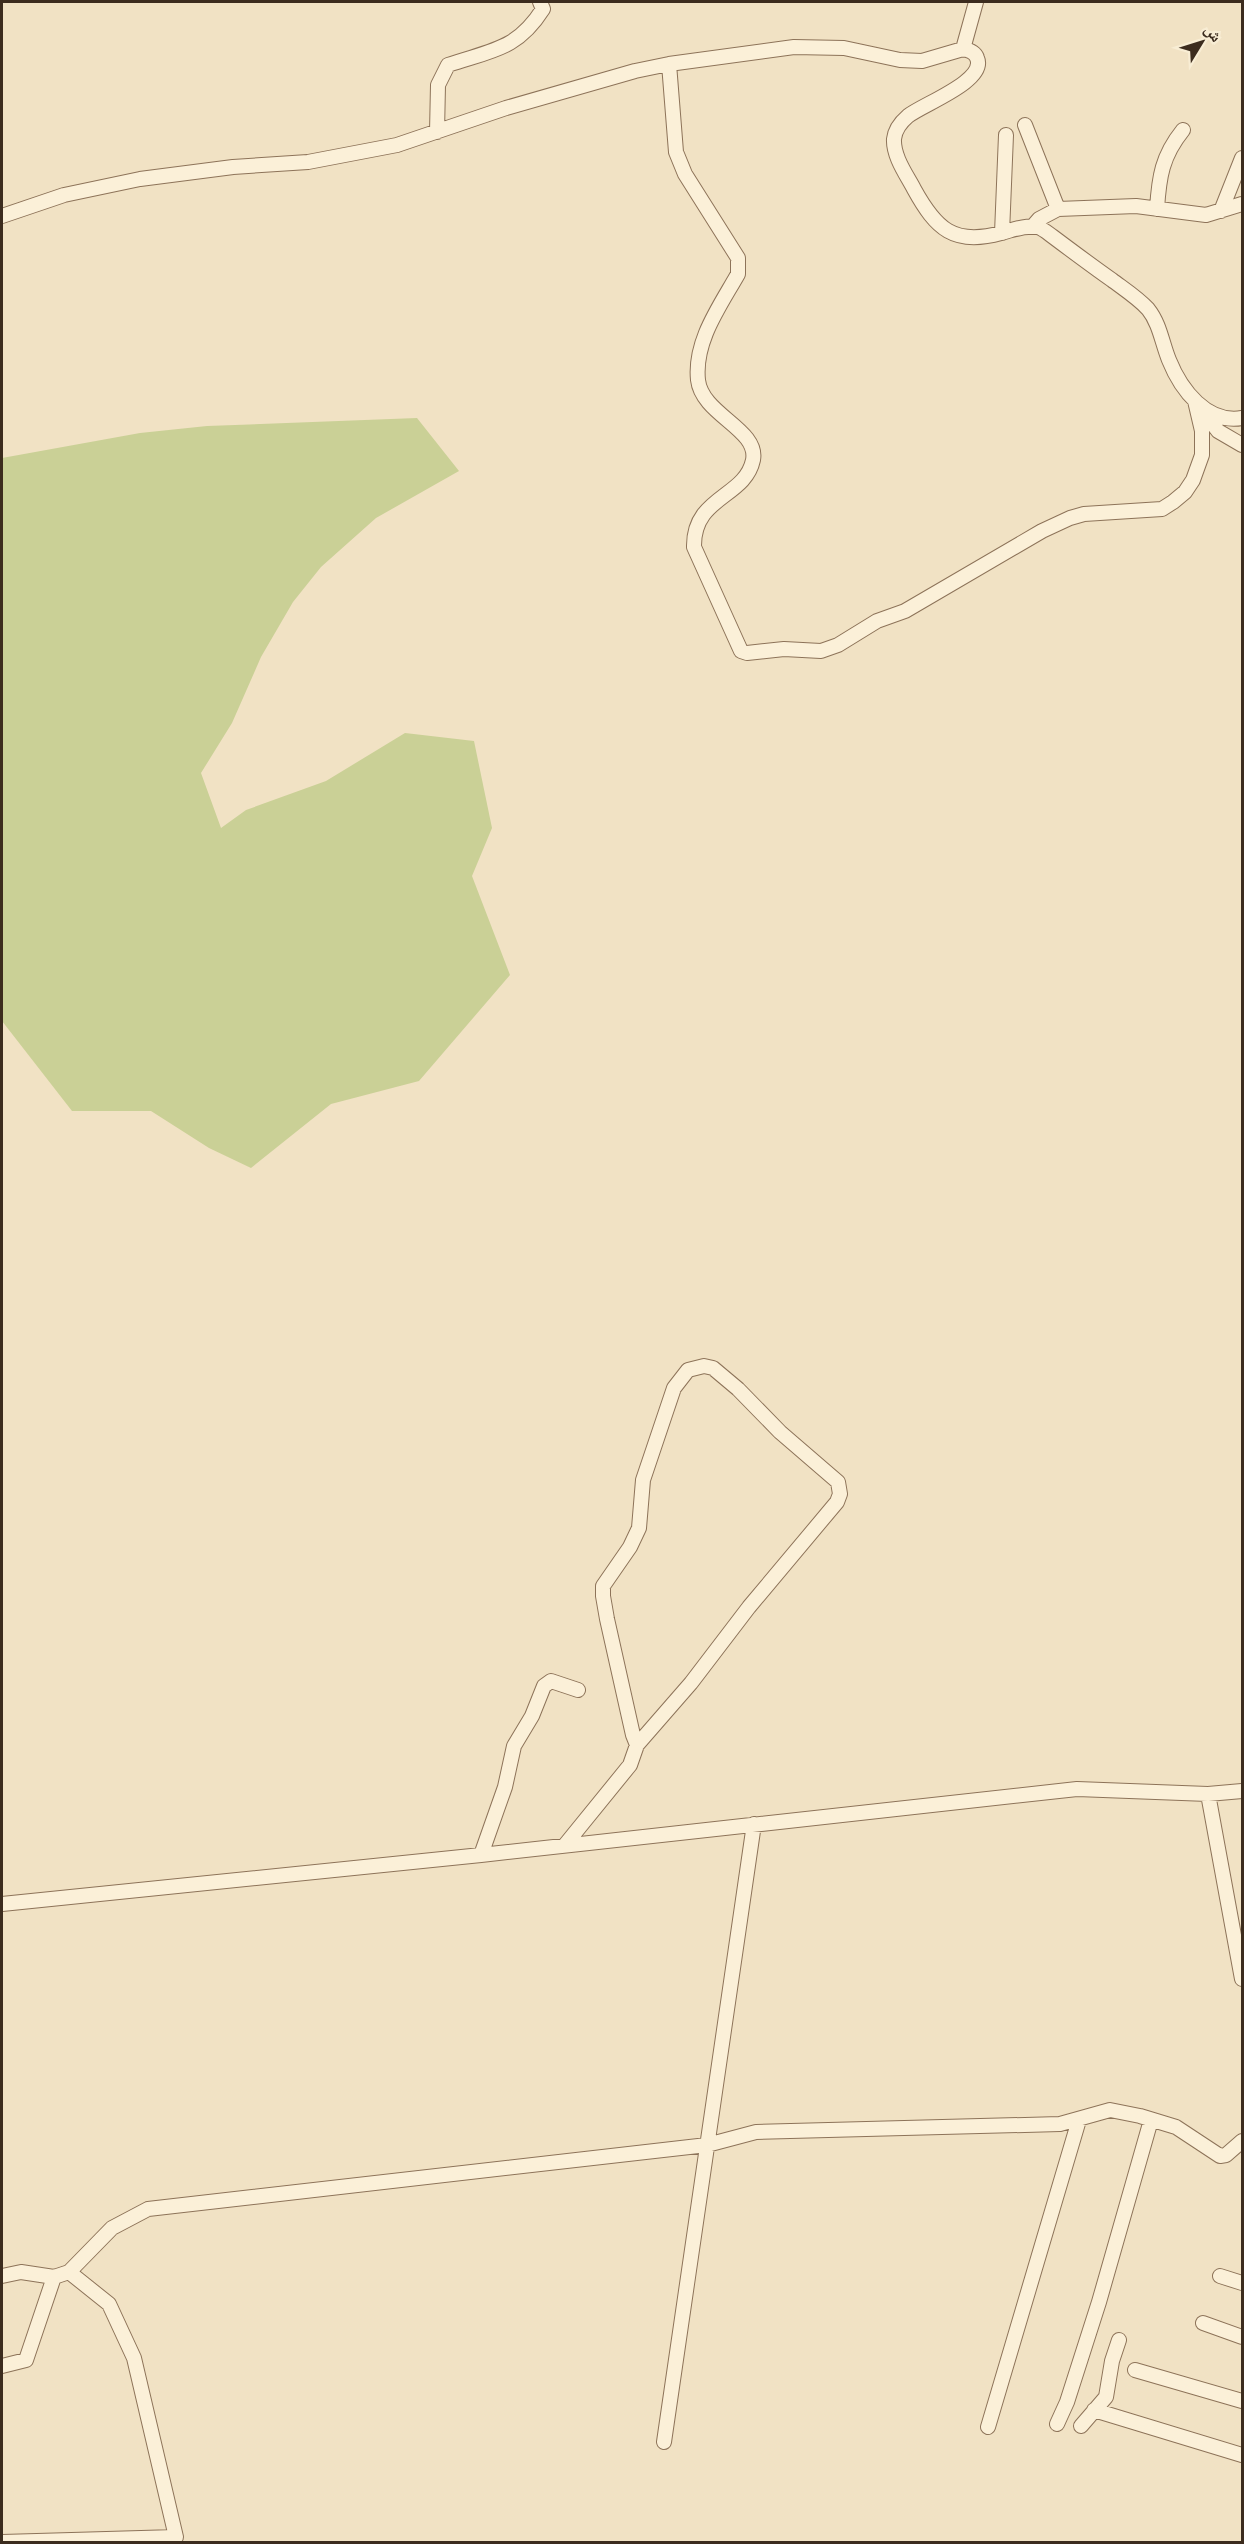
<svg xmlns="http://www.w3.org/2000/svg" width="1244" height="2544" viewBox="0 0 1244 2544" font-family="'IBM Plex Serif','Noto Naskh Arabic',serif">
	<rect width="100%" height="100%" fill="#f1e2c4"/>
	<path fill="#cad096" d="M417,418L459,471L376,518L321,567L293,602L261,657L232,723L201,773L221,828L246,810L326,781L405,733L474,741L492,828L472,876L510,975L419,1081L331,1104L251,1168L209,1148L151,1111H72L2,1021V458L140,433L207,426Z"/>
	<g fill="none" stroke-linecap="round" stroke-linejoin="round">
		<defs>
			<path id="minor" d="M963,49L976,2
				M669,64L676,152L685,174L738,258V274C720,306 694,341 698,380C702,415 759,429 753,460C745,498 693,496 694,547L741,651L747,653L784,649L821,651L838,645L877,621L905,611L1042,531L1070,518L1084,514L1162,509L1173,502L1185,492L1193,480L1202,455V431L1195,401
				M1025,125L1058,209
				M437,132L438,85L448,65C492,50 517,50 543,9L540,2
				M1157,209C1159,177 1162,156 1183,130
				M1221,211L1242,158
				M2,216L64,195L140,179L233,167L308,162L397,145L506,108L635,71L669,64L794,47L844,48L900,60L922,61L963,49C969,50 975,52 977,58C987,81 923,104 908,116C901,122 895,129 894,139C893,156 906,174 914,189C936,229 954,246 1001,233C1013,230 1024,225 1037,227C1042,228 1048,233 1052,236C1072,251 1092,266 1112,280C1124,289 1138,298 1148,309C1160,324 1162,343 1169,360C1181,390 1207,424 1242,418
				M1032,227L1039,219L1058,209L1136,206L1206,215L1242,204
				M1002,233L1006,135
				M1202,410L1218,431L1242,445
				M1208,1794L1242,1979
				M565,1845L630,1765L637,1745L691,1683L749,1607L837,1502L840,1494L838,1482L780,1432L738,1389L713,1368L704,1366L688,1370L674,1388L643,1480L639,1528L630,1547L603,1586V1596L607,1619L633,1735L637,1745
				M481,1855L505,1787L514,1746L532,1716L544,1686L551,1681L578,1690
				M2,1904L481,1855L1077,1789L1208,1794L1242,1791
				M2,2276L21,2272L54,2277L69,2272L112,2228L148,2209L707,2145L756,2132L1060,2124L1110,2110L1140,2116L1176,2127L1220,2156L1226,2155L1242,2141
				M1220,2276L1242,2283
				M1203,2323L1242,2337
				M2,2366L26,2360L54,2277
				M1135,2370L1242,2401
				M1094,2410L1242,2455
				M1057,2424L1067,2402L1099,2302L1151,2120
				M1081,2426L1106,2397L1112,2361L1119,2340
				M988,2427L1079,2120
				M664,2442L754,1824
				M2,2542L176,2537L134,2358L109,2304L69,2272"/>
		</defs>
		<use href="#minor" stroke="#8d7359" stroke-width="16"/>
		<use href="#minor" stroke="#fbf0d8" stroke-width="14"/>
	</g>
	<rect width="1244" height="2544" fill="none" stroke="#3c2c1e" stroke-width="6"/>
	<g transform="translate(1202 42) rotate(52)" stroke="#f8edd4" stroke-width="4.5" paint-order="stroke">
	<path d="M0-4.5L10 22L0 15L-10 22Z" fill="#3c2c1e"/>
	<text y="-9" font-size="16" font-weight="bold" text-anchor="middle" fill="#3c2c1e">ش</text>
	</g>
</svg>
